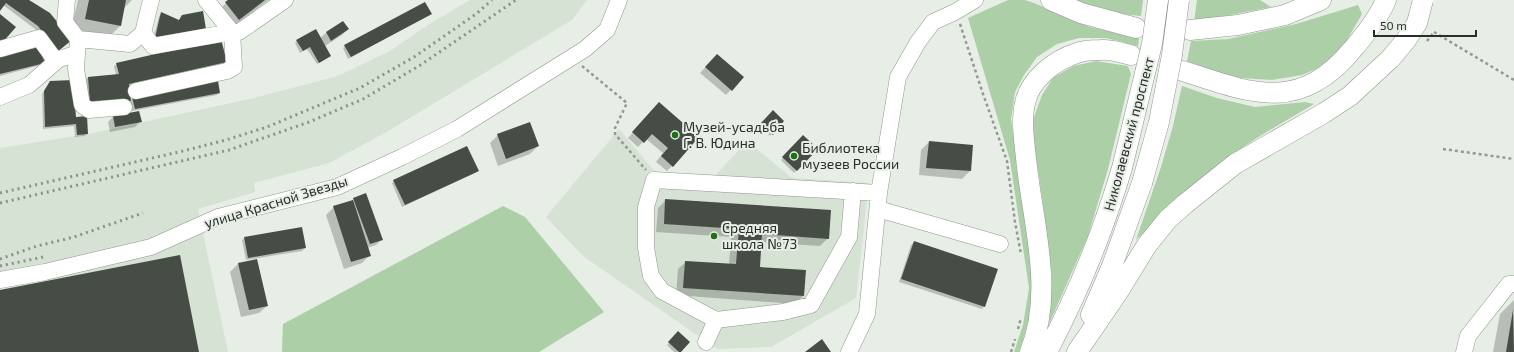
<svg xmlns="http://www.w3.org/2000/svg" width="1514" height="352" viewBox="0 0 1514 352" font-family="'Exo 2',sans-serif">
	<rect width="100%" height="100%" fill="#e6eee5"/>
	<path fill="#d6e2d4" d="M470,0H587L572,20L388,131L329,163L254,183L255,192L198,209L228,352H0V148L88,134L250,99L338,76L390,51L428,25Z
		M619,129L656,173L714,177L747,141L792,178L869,183L856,298L771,347L717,349L583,256L546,217Z"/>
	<path fill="#accfa7" d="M1008,0H1025L1034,3L1090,27L1139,38L1138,46L1106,38H1079L1057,44L1037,57L1024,75L1015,92L1011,119L1033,277L1030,317L1019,352H1014L1023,325L1029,288L1010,160L968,18Z
		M1073,0H1143L1141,16L1122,14Z
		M1197,0H1260L1271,7L1194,22Z
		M1358,5L1362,14L1343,47L1326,65L1302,75L1272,80L1241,78L1218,73L1187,61L1191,41L1228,39L1296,24Z
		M1096,61L1128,66L1131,74L1108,169L1088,236L1049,324L1052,276L1043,204L1033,135L1034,117L1042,95L1053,78L1073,66Z
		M1182,86L1217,98L1255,107L1305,102L1314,104C1289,119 1263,133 1239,150C1201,175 1169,208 1136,240L1161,167L1173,126Z
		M503,206L525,217L604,312L539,352H282L283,324Z"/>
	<path fill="#0003" d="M0,0H27L54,54L35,29L3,5L0,10Z
		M78,0H132L123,9L120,26L105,41L70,34Z
		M229,0H269L223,34L211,18Z
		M202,12L153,40L159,16L161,14L178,21L182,16Z
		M430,14L348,59L343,48L345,46Z
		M343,22L348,29L342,35L325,46L328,58L317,64L307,49L300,53L295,43L297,41L320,38L326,33Z
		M38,48L41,65L0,76V57Z
		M712,60L742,78L726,95L700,73Z
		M225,62L223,64L128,86L82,112L80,85L88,77L116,75L114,66L117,64Z
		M50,82L87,134L84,136L75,137L74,126L43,129L42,94Z
		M219,93L217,95L132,111L130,101L133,98Z
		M659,103L672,166L667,171L656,162L663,153L646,139L638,147L628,138Z
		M773,112L783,121L770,136L760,126Z
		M113,117L140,122L135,127L110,132L108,122Z
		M498,135L538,146L530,154L498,166L490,143Z
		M803,136L816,149L794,173L781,160Z
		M929,142L970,171L962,179L919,175L921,150Z
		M478,170L475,173L402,207L392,183L394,181Z
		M354,199L382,239L376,245L367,248L370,255L362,263L344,269L326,215L334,207L351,201Z
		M666,200L828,238L820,246L760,242L759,268L803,296L795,304L676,295L678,269L686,262L729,265L731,237L656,232L658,208Z
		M245,238L305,248L302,251L246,260L242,240Z
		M914,242L984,306L982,309L899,282L911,245Z
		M257,260L267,306L259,313L241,317L230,272L238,264Z
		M1514,300V352H1493L1500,314Z
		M678,333L679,352H674L667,345Z"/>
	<path fill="#464d45" d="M0,0H29L50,13L72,40L57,52L38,26L6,3L0,11Z
		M89,0H126L121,26L85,19Z
		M228,0H265L239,20L225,2Z
		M425,2L432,14L351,57L344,45Z
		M203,11L206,29L155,38L161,12L179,20L182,15Z
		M0,14L16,27L3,42L0,40Z
		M343,21L349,29L331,41L326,32Z
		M316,29L331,56L319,63L310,47L303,51L296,40Z
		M221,39L227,62L129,84L131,101L90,104L88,77L119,74L116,63Z
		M39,47L45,63L0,74V56Z
		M717,54L744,77L732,91L705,67Z
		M73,80L76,117L87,116L88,134L77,135L76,124L45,127L44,91L50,81Z
		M218,81L220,93L135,109L132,97Z
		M659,102L699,137L673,167L661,156L668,148L652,134L644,143L632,132Z
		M773,110L784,121L773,135L761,123Z
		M139,111L142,122L115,127L113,116Z
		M530,122L539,146L506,159L497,134Z
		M803,135L818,149L797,171L782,157Z
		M929,141L973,145L971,171L926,168Z
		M467,146L479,171L405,205L393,180Z
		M366,193L383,240L370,244L353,198Z
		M665,199L831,210L829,239L762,234L760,267L806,270L804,296L683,288L685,261L736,264L739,229L664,224Z
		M353,200L371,256L351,262L333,206Z
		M302,227L306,248L248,258L244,237Z
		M914,241L998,269L985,307L901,279Z
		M180,255L199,352H0V290Z
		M257,259L268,306L249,310L238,263Z
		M1513,310L1514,352H1506Z
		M678,331L690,342L681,352H679L668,342Z
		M822,339L831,352H805Z"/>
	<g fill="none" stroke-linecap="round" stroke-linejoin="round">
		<defs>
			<path id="minor" d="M67,0L65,22L78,39L130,44L143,33L153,46L232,32L234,67L227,71L136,91
				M206,0L232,32H239L285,0
				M143,33L151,0
				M78,39L76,69L82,105L89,110L124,107
				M0,49L39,38L53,57L59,59
				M0,97L29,85L59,59L76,54
				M878,209L1000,244
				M0,280L45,272L151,247L218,217L337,187L402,157L457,129L585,49L607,30L619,0
				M716,320L783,312L811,305L849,237L853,191
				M706,342L716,320L662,291L651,276L646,248V207L654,180L879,193
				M849,352L867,314L879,193L898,77L918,42L933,22L955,12L975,0
				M1464,352L1468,336L1509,284H1514"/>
			<path id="major" d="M1051,0L1081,13L1136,28
				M1190,30L1238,25L1285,15L1321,0
				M1183,71C1250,93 1299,114 1352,50C1365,35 1378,19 1386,0
				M1091,315L1112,266L1142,183
				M1030,352C1055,290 1032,221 1026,158C1024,140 1021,120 1025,103C1030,79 1055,60 1077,53C1084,50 1094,50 1101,50C1111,49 1122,53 1131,55
				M1047,352C1078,293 1103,232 1122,168
				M1077,352L1118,292L1147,245L1168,219L1185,204L1235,164L1324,113L1350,96L1391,58"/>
		</defs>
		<use href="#minor" stroke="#90978f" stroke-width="17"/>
		<use href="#major" stroke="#90978f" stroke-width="21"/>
		<path stroke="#949a93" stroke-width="2.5" stroke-dasharray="3 3" stroke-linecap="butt" d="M960,24L983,94L1007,161L1015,222L1021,254
			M1434,32L1514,80
			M1427,41L1434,32
			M582,66L627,103L615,128V134L646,170
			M1443,149L1514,159
			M1018,329L1021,318
			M1011,352L1015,339"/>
		<use href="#minor" stroke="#fff" stroke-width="16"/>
		<use href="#major" stroke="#fff" stroke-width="20"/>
		<path stroke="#8c918b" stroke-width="3" stroke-dasharray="2 4" stroke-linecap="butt" d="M0,193L183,151L226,140L267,127L360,88L414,57L476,14L492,0
			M0,203L229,150L309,122L363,99L419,66L516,0
			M0,259L37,246L74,237L143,213
			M0,266L43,257"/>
		<defs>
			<path id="major-bridge" d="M1391,58L1406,40L1417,23L1423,0
				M1122,168L1152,44L1158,0
				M1142,183L1159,122L1172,55L1179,0"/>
		</defs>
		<use href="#major-bridge" stroke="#90978f" stroke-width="21" stroke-linecap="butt"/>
		<use href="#major-bridge" stroke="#fff" stroke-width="20"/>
	</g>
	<g fill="#207016" stroke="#e6eee5" stroke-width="1.5">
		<circle cx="675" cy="135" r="4"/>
		<circle cx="794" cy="156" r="4"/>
		<circle cx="714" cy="236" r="4"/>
	</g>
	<g text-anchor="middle" stroke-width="4" stroke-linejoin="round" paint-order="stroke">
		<g font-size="14" fill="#2b2e2b" stroke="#e6eee5" text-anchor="start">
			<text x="683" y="132">Музей-усадьба<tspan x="683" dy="16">Г. В. Юдина</tspan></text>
			<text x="802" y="153">Библиотека<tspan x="802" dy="16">музеев России</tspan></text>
			<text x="722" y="233">Средняя<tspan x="722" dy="16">школа №73</tspan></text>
		</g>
		<g font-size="14" fill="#2b2e2b" stroke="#e6eee5">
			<text transform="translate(1129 134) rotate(-75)" y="5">Николаевский проспект</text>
			<text transform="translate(276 202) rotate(-17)" y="5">улица Красной Звезды</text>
		</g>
	</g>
	<path d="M1374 30v6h102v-6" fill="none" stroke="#2b2e2b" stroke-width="2"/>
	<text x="1380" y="30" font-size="12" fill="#2b2e2b" stroke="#e6eee5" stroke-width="3" paint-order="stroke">50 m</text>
</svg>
